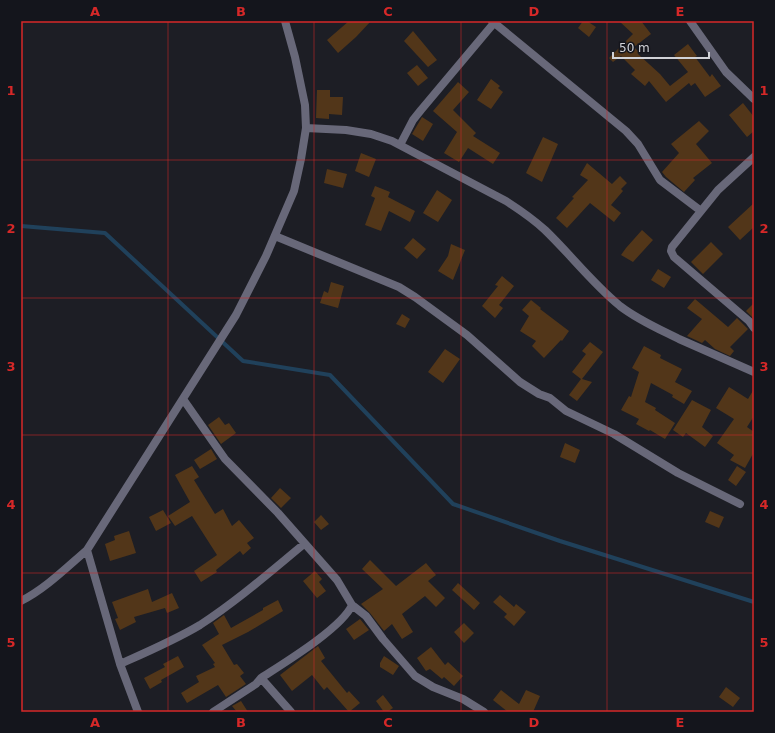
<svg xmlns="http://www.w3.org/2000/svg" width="775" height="733" viewBox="0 0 775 733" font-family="'DejaVu Sans',sans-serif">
	<rect width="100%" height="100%" fill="#1d1e25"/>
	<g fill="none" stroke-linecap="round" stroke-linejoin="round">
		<path stroke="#20415b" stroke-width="4" d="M21,226L105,233L243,361L330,375L453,504L560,541L754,602"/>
	</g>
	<path fill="#523619" d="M349,21H371L356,37L338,53L327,40Z
		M583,21H587L596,27L589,37L578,28Z
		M619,21H641L651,34L634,47L639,52L638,54L660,74L670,86L688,72L674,55L688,44L697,56L695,57L710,77L712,74L721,86L705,97L695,83L691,86L689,83L666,102L649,81L645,86L631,74L635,70L621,56L613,62L609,58L633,34Z
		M413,31L437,60L428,67L404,41Z
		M417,65L428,78L418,86L407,73Z
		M491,79L500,86L498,88L503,92L491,109L477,100Z
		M458,82L469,92L453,110L476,133L473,136L500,153L493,164L468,148L459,162L444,153L457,132L433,111Z
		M317,90H330V97H343L342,115L329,114V119L316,118Z
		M743,103L754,117V131L747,137L729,115Z
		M422,117L433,124L423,141L412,134Z
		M699,121L709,131L696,144L712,163L693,178L695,180L684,192L666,177L662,172L679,153L671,144Z
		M543,137L558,144L542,182L526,173Z
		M361,153L376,159L369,177L355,171Z
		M587,163L612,184L620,176L627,183L621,189L623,191L611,205L621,213L614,222L590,203L567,228L556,218L574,198L572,197L588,180L580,175Z
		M327,169L347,174L343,188L324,183Z
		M375,186L390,192L388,197L415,211L410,222L389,211L381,231L365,225L375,198L371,196Z
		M437,190L452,200L438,222L423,213Z
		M754,203V227L740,240L728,227Z
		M642,230L653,240L633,262L621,255L626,248Z
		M413,238L426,249L417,259L404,248Z
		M711,242L723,254L703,274L691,262Z
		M451,244L465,250L453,280L438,271L448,256Z
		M658,269L671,277L664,288L651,280Z
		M502,276L514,286L499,305L503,308L495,318L482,306L498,286L495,285Z
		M331,282L344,286L338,308L320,303L324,291L328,293Z
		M695,299L728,327L737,318L748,329L730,347L734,351L730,356L715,349L705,340L702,343L687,336L702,319L687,308Z
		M531,300L541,308L540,309L569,331L562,341L561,340L544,358L532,346L536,341L520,331L529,316L522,310Z
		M754,303V319L746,311Z
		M402,314L410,319L405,328L396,324Z
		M590,342L603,352L582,379L592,382L577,401L569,395L581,379L572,372L586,354L582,351Z
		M644,346L661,355L660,358L682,369L675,382L692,391L684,404L672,397L673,395L651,383L645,402L656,408L655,410L675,423L665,439L650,430L649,431L636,424L639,419L621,410L629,396L631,397L639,372L632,368Z
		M445,349L460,359L443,383L428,372Z
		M729,387L748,399L754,389V416L747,427L754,432V452L745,468L730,460L734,455L717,443L734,419L716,408Z
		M692,400L711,410L702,427L713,436L705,447L686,433L683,437L673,430Z
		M219,417L225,425L229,423L236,433L221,444L208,425Z
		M565,443L580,450L575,463L560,457Z
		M211,449L217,459L200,469L194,460Z
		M192,466L199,477L194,480L215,514L223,509L232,526L239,520L254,538L247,543L251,548L243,555L240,551L216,570L217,572L201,582L194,571L217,555L192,516L175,526L168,516L190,502L175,475Z
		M737,466L746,472L736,486L728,480Z
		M280,488L291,498L281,508L271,498Z
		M163,510L171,523L156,531L149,517Z
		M710,511L724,517L719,528L705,522Z
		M321,515L329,524L321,530L314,522Z
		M129,531L136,553L110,561L105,544L115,540L114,536Z
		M370,560L396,586L426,563L436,575L428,581L445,598L436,607L425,596L402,614L413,632L402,639L392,624L384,631L370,613L361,604L383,589L362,569Z
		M315,571L322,579L319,582L326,591L317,598L303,581Z
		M458,583L480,603L474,610L452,590Z
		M148,589L152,602L172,593L179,608L167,613L165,608L134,617L136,622L120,630L115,619L118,618L112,602Z
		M500,595L514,607L516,604L526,612L514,626L504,617L507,614L493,602Z
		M278,600L283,611L248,632L222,645L234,665L237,664L244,673L240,676L246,684L226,697L218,685L187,703L181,693L199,682L196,676L215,667L213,664L215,663L202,645L219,634L213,623L224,615L231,628L263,610V608Z
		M360,619L369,630L354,640L346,629Z
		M464,623L474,633L464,643L454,632Z
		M318,646L325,658L321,661L347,693L349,691L360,703L349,712L327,687L324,690L312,675L292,691L280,675Z
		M431,647L445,665L448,662L463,676L454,686L444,677L442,679L430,669L426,671L417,658Z
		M178,656L184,667L161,680L162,682L150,689L144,678L165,667L163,664Z
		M384,656L399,666L393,675L380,667V663Z
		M726,687L740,698L733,707L719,697Z
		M501,690L519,704L526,690L540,696L533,712H508L493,700Z
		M383,695L393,708L387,712H384L376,701Z
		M241,701L248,712H237L232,706Z"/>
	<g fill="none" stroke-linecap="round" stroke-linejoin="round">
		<path stroke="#686879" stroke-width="8" d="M492,21L626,131L638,144L660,180L701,211
			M690,21L726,72L754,99
			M306,128L346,130L371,134L392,141L506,201C520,210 533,219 545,230C571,255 592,283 620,306C638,320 659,329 679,339C704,350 729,361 754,372
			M400,145L413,120L421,110L494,23
			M754,157L718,190L672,247L671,251L674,257L749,321L754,328
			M275,236L399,287L415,297L467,335L520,382L539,394L550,398L566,411L614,434L678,473L740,504
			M183,399L225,459L278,513L337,580L352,605L366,616L383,639L415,676L433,687L463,699L484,712
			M87,550L120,664L138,712
			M21,601C45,589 66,568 87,550L236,315L266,256L294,191L301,159L306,128L305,105L295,57L285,21
			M120,664C147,652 175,640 200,625C237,601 270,572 304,544
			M261,678L291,712
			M213,712L256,684L261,678C284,663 342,628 352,605"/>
	</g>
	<path fill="none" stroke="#d62828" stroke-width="1" stroke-opacity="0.55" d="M168,21V712M314,21V712M461,21V712M607,21V712M21,160H754M21,298H754M21,435H754M21,573H754"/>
	<rect width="775" height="733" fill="none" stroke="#14151c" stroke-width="44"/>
	<path d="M613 52v6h96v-6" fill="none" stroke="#d1d2d7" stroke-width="2"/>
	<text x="619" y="52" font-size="12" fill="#d1d2d7" stroke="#14151c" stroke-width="3" paint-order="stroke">50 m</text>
	<rect x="22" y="22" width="731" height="689" fill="none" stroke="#d62828" stroke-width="1.5"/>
	<g font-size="13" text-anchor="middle" font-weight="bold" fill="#d62828">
		<text x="95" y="16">A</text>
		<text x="241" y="16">B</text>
		<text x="388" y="16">C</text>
		<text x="534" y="16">D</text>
		<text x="680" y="16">E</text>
		<text x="11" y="95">1</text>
		<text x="764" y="95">1</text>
		<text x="11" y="233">2</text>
		<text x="764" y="233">2</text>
		<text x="11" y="371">3</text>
		<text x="764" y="371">3</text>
		<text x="11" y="509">4</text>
		<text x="764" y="509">4</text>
		<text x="11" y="647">5</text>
		<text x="764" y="647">5</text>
		<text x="95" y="727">A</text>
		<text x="241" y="727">B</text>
		<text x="388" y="727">C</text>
		<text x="534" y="727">D</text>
		<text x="680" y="727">E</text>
	</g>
</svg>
